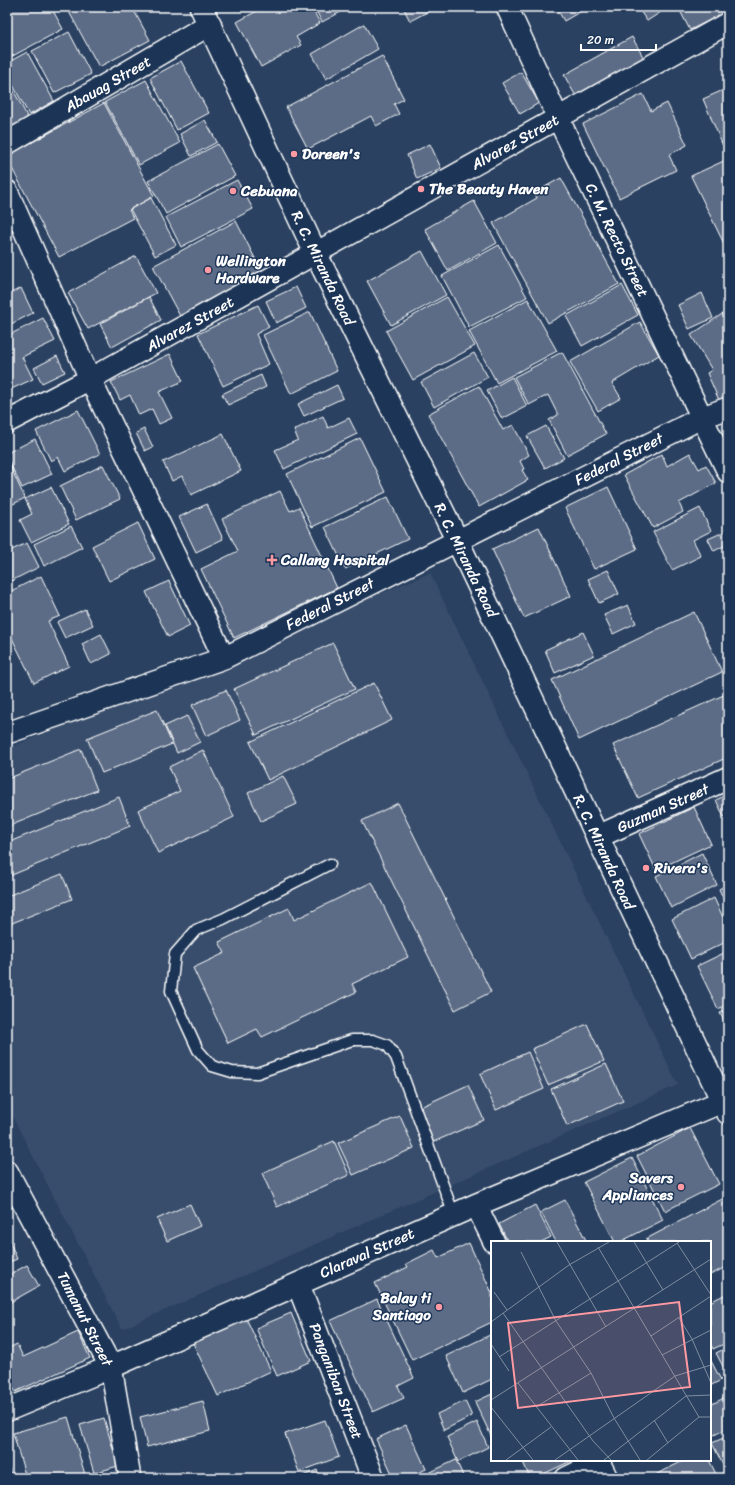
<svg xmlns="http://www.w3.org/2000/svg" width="735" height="1485" viewBox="0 0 735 1485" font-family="Sriracha,sans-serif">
	<rect width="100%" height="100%" fill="#2a4161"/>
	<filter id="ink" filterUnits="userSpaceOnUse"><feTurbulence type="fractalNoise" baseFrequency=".025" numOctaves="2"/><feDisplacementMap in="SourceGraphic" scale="8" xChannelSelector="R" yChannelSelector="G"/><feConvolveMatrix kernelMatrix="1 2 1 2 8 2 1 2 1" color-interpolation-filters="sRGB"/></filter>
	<g filter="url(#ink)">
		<path fill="#394e6c" d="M430,573L678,1085L122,1329L7,1106V749Z"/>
		<path fill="#5b6c86" stroke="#fff" d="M7,7H51L63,29L7,59Z
			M73,7H132L150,40L99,67L68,10Z
			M264,7H311L320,23L296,37L301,45L261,67L237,22Z
			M314,7H350L322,22Z
			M403,7H432L433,9L410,21Z
			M556,7H588L564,21Z
			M640,7H662L664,10L647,21L638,8Z
			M678,7H728V11L690,30Z
			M364,24L378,49L326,79L312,54Z
			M69,32L91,74L54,93L32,51Z
			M632,37L646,62L578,100L564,75Z
			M27,52L54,101L29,115L7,74V63Z
			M382,56L404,99L394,104L399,114L376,126L371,116L308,149L286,107Z
			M181,61L209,113L177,130L150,78Z
			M521,72L539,103L520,114L502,83Z
			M7,78L30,122L7,134Z
			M146,80L180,143L139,165L105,102Z
			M728,88V144L723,146L703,99Z
			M643,94L651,111L667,103L687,145L669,155L676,170L619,198L583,124Z
			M104,103L154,196L129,210L133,218L59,257L7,159V156Z
			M205,120L217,142L191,156L180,134Z
			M218,144L235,176L166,214L148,181Z
			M430,144L441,168L417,179L407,155Z
			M728,159V252L691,176Z
			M561,178L619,284L548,323L493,223L537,198L534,193Z
			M237,180L253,209L181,247L166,217Z
			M151,198L176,245L155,256L130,209Z
			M474,201L497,243L448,271L425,229Z
			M236,221L263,274L181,318L153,266Z
			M499,245L527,297L469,327L442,276Z
			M422,251L446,295L391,325L367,281Z
			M136,256L156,293L88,329L68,293Z
			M622,285L638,315L582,346L566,316Z
			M296,287L306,308L276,323L266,301Z
			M21,288L33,313L7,326V295Z
			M702,293L713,318L689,329L678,305Z
			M149,297L161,320L112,347L100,324Z
			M447,297L475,346L413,380L386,331Z
			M528,299L557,351L497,383L469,331Z
			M258,305L269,327L256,334L269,364L223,386L198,334Z
			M728,310V404L722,407L707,373L712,370L691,335Z
			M310,312L337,371L291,394L263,335Z
			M43,318L55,341L22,357L33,379L7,391V336Z
			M640,322L659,355L612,383L621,398L598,411L570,362Z
			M562,352L606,434L567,455L549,420L558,415L548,395L529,405L514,377Z
			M474,353L488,377L434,407L421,382Z
			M170,354L183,381L159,392L172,418L159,424L152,409L139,415L130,395L120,400L111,382Z
			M57,356L65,372L42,383L34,368Z
			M261,375L266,387L228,405L222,394Z
			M512,377L527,406L502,419L487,391Z
			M337,385L343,398L304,416L298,404Z
			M479,386L503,430L513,425L529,455L520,461L524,469L522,470L528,480L479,507L428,414Z
			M78,410L100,454L65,471L58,457L51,461L36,431Z
			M323,416L328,428L349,418L357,434L284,469L275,450L298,440L294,430Z
			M546,426L564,458L545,468L527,436Z
			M144,429L153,447L145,451L136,433Z
			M223,434L241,471L191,495L182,476L172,481L163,462Z
			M360,438L386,492L312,527L287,474Z
			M35,439L52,474L22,488L7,457V453Z
			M690,453L699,469L706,465L716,483L679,503L683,512L653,528L624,475L662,454L667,466Z
			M8,462L25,498L7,507V463Z
			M103,465L120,499L76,520L60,486Z
			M51,487L69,524L31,542L20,520L32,514L25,499Z
			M608,487L637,549L594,569L565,508Z
			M280,491L290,511L299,507L337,588L234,638L201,569L238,551L222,519Z
			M388,497L408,539L345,569L325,527Z
			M207,504L223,539L196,552L179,517Z
			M700,508L711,531L693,540L701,556L672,570L653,532Z
			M138,523L155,559L109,581L92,546Z
			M71,526L82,547L44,566L34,544Z
			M539,527L571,596L524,618L492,549Z
			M728,530V544L714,551L708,539Z
			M27,543L39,567L7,583V552Z
			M608,570L619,594L599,603L588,579Z
			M41,576L60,616L48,621L69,666L34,683L7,628V593Z
			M169,581L190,626L168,637L146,592Z
			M628,605L636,623L613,634L604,615Z
			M85,609L93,625L65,638L57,622Z
			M694,612L722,672L579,740L552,680Z
			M583,632L594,655L555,673L545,650Z
			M101,634L111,654L91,664L82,644Z
			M333,643L355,689L256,735L234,689Z
			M374,683L392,720L268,780L250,742Z
			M226,690L240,720L206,736L192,705Z
			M728,693V757L638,798L613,745Z
			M157,710L172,744L102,773L87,738Z
			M187,716L200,742L177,753L165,726Z
			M81,749L97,790L7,827V779Z
			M203,750L234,817L158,853L138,810L180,791L169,767Z
			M283,776L297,804L261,821L248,793Z
			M728,794V815L724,817L716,800Z
			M119,797L130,826L7,877V843Z
			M398,803L491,992L455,1010L362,821Z
			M694,807L711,844L656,870L639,834Z
			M702,853L717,885L671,908L656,876Z
			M62,874L72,899L7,925V896Z
			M372,882L408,957L352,984L356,992L262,1037L257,1029L228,1043L193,968L225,953L219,942L289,908L294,920Z
			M728,884V909L719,889Z
			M714,898L728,928V941L691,959L672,919Z
			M728,951V1004L718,1009L697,966Z
			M728,1009V1029L720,1013Z
			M587,1024L604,1061L548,1085L532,1049Z
			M528,1052L544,1089L496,1110L480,1074Z
			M606,1064L623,1101L567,1126L551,1089Z
			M468,1085L484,1120L431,1143L416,1109Z
			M400,1116L414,1148L353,1175L338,1143Z
			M690,1128L719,1184L665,1211L637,1156Z
			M334,1141L349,1175L277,1207L262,1173Z
			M632,1158L663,1220L620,1242H615L584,1182Z
			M728,1196V1266L710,1275V1242H648L646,1239Z
			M565,1200L587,1242H556L541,1212Z
			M190,1204L200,1226L167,1241L157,1219Z
			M535,1205L551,1237L541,1242H508L499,1224Z
			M9,1240L17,1259L7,1263V1241Z
			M469,1243L492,1293V1322L412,1360L375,1283L408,1267L406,1264L434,1250L438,1258Z
			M27,1265L39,1286L7,1304V1276Z
			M728,1293V1342L713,1349L710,1343V1302Z
			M377,1299L414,1378L398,1386L404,1398L373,1412L330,1321Z
			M291,1313L311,1361L277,1376L256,1328Z
			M245,1316L271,1371L218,1396L192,1341Z
			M78,1332L90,1358L15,1392L7,1374V1349L17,1344L23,1357Z
			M492,1334V1379L463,1393L446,1356Z
			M728,1347V1376L716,1353Z
			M710,1359L721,1380L710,1386Z
			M492,1394V1438L475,1402Z
			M728,1396V1428L710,1437V1416L712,1415L710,1405Z
			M203,1401L210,1431L147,1447L140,1417Z
			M465,1401L472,1416L444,1430L437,1414Z
			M68,1417L86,1478H26L13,1433Z
			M104,1418L118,1466L94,1473L80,1425Z
			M325,1420L339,1457L299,1472L285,1434Z
			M477,1422L488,1447L458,1462L447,1437Z
			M406,1425L426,1469L408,1478H394L376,1439Z
			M728,1436V1475L712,1443Z
			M456,1460L464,1478H418Z
			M522,1460H573L535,1478H530Z
			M685,1460H709L718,1478H659L657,1474Z
			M7,1462L12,1478H7Z
			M317,1470L320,1478H298Z
			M183,1472L185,1478H161Z"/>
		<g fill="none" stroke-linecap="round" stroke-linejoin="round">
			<defs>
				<path id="lane" d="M330,864L223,919L196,930L175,954L171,991L198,1050L212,1066L232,1072L257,1073L352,1040H373L387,1045L396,1057L454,1215"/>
				<path id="street" d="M507,7L558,118L728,472
					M7,191L90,379L224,658
					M7,422L90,379L728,23
					M7,733L224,658L703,417L728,408
					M476,1205L494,1242
					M111,1367L130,1478
					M598,1460L607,1478
					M566,1478L599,1462"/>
				<path id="secondary" d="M201,7L316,254L457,540L728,1113
					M7,143L210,24
					M597,837L728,778
					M7,1172L111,1367
					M298,1284L373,1478
					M7,1410L111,1367L476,1205L728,1099"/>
			</defs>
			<use href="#lane" stroke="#fff" stroke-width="13"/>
			<use href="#street" stroke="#fff" stroke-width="24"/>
			<use href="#secondary" stroke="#fff" stroke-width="25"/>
			<use href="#lane" stroke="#1d3557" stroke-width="10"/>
			<use href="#street" stroke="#1d3557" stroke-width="21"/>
			<use href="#secondary" stroke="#1d3557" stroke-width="22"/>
		</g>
	</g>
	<g fill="#ff9aa2" stroke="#1d3557" stroke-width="1.5">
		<circle cx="294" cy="154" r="4"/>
		<circle cx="421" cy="189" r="4"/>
		<circle cx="233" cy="191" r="4"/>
		<circle cx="208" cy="270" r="4"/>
		<path d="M270 554h4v4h4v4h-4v4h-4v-4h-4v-4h4z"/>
		<circle cx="646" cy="868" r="4"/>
		<circle cx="681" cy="1187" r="4"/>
		<circle cx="439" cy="1307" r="4"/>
	</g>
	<g text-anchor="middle" stroke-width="3" stroke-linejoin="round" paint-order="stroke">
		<g font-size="15" fill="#fff" stroke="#1d3557">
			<text transform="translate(108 84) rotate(-30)" y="5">Abauag Street</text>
			<text transform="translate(515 142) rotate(-29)" y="5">Alvarez Street</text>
			<text transform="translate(617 240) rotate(64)" y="5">C. M. Recto Street</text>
			<text transform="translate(323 268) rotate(64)" y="5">R. C. Miranda Road</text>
			<text transform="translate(190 324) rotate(-29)" y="5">Alvarez Street</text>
			<text transform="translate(619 459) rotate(-27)" y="5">Federal Street</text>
			<text transform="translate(466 560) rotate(64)" y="5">R. C. Miranda Road</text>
			<text transform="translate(330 604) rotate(-27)" y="5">Federal Street</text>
			<text transform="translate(663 808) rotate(-24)" y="5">Guzman Street</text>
			<text transform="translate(604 852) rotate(65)" y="5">R. C. Miranda Road</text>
			<text transform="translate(367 1253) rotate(-24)" y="5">Claraval Street</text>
			<text transform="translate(85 1319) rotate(63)" y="5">Tumanut Street</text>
			<text transform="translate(336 1381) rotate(69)" y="5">Panganiban Street</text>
		</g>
		<g font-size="15" font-weight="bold" fill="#fff" stroke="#1d3557" text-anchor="start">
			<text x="302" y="159">Doreen's</text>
			<text x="429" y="194">The Beauty Haven</text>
			<text x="241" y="196">Cebuana</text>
			<text x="216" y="266">Wellington<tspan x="216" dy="17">Hardware</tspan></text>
			<text x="281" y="565">Callang Hospital</text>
			<text x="654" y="873">Rivera's</text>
			<text x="673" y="1183" text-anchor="end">Savers<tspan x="673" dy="17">Appliances</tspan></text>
			<text x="431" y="1303" text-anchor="end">Balay ti<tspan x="431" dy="17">Santiago</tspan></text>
		</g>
	</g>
	<g transform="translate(491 1241)">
		<rect width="220" height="220" fill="#2a4161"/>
		<path fill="none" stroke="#7f8da0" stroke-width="1" d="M66,1L115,86M143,1L172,49M186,2L220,54M107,6L208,176M30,11L65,80L100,132L123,177L149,219M3,51L16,69M12,72L102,200L120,219M188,77L201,98L220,142M0,81L78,24L118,1M160,95L220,55M0,103L18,130M171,114L220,89M8,116L188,1M27,142L87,219M0,159L220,18M0,166L42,219M45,166L100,132M163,179L177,202M15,219L60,186M64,219L184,135L220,124M113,219L195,155L220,154M156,219L208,176H220"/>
		<path fill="#ff9aa2" fill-opacity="0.15" stroke="#ff9aa2" stroke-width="2" d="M188,61L199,146L27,167L17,82Z"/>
		<rect width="220" height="220" fill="none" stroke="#fff" stroke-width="2"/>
	</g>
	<rect width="735" height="1485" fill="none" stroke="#1d3557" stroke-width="24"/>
	<rect x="12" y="12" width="711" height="1461" fill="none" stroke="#fff" stroke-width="1.5" filter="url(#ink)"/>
	<path d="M581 44v6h75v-6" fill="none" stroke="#ffffff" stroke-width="2"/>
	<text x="587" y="44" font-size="12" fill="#ffffff" stroke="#1d3557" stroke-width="3" paint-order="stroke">20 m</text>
</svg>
